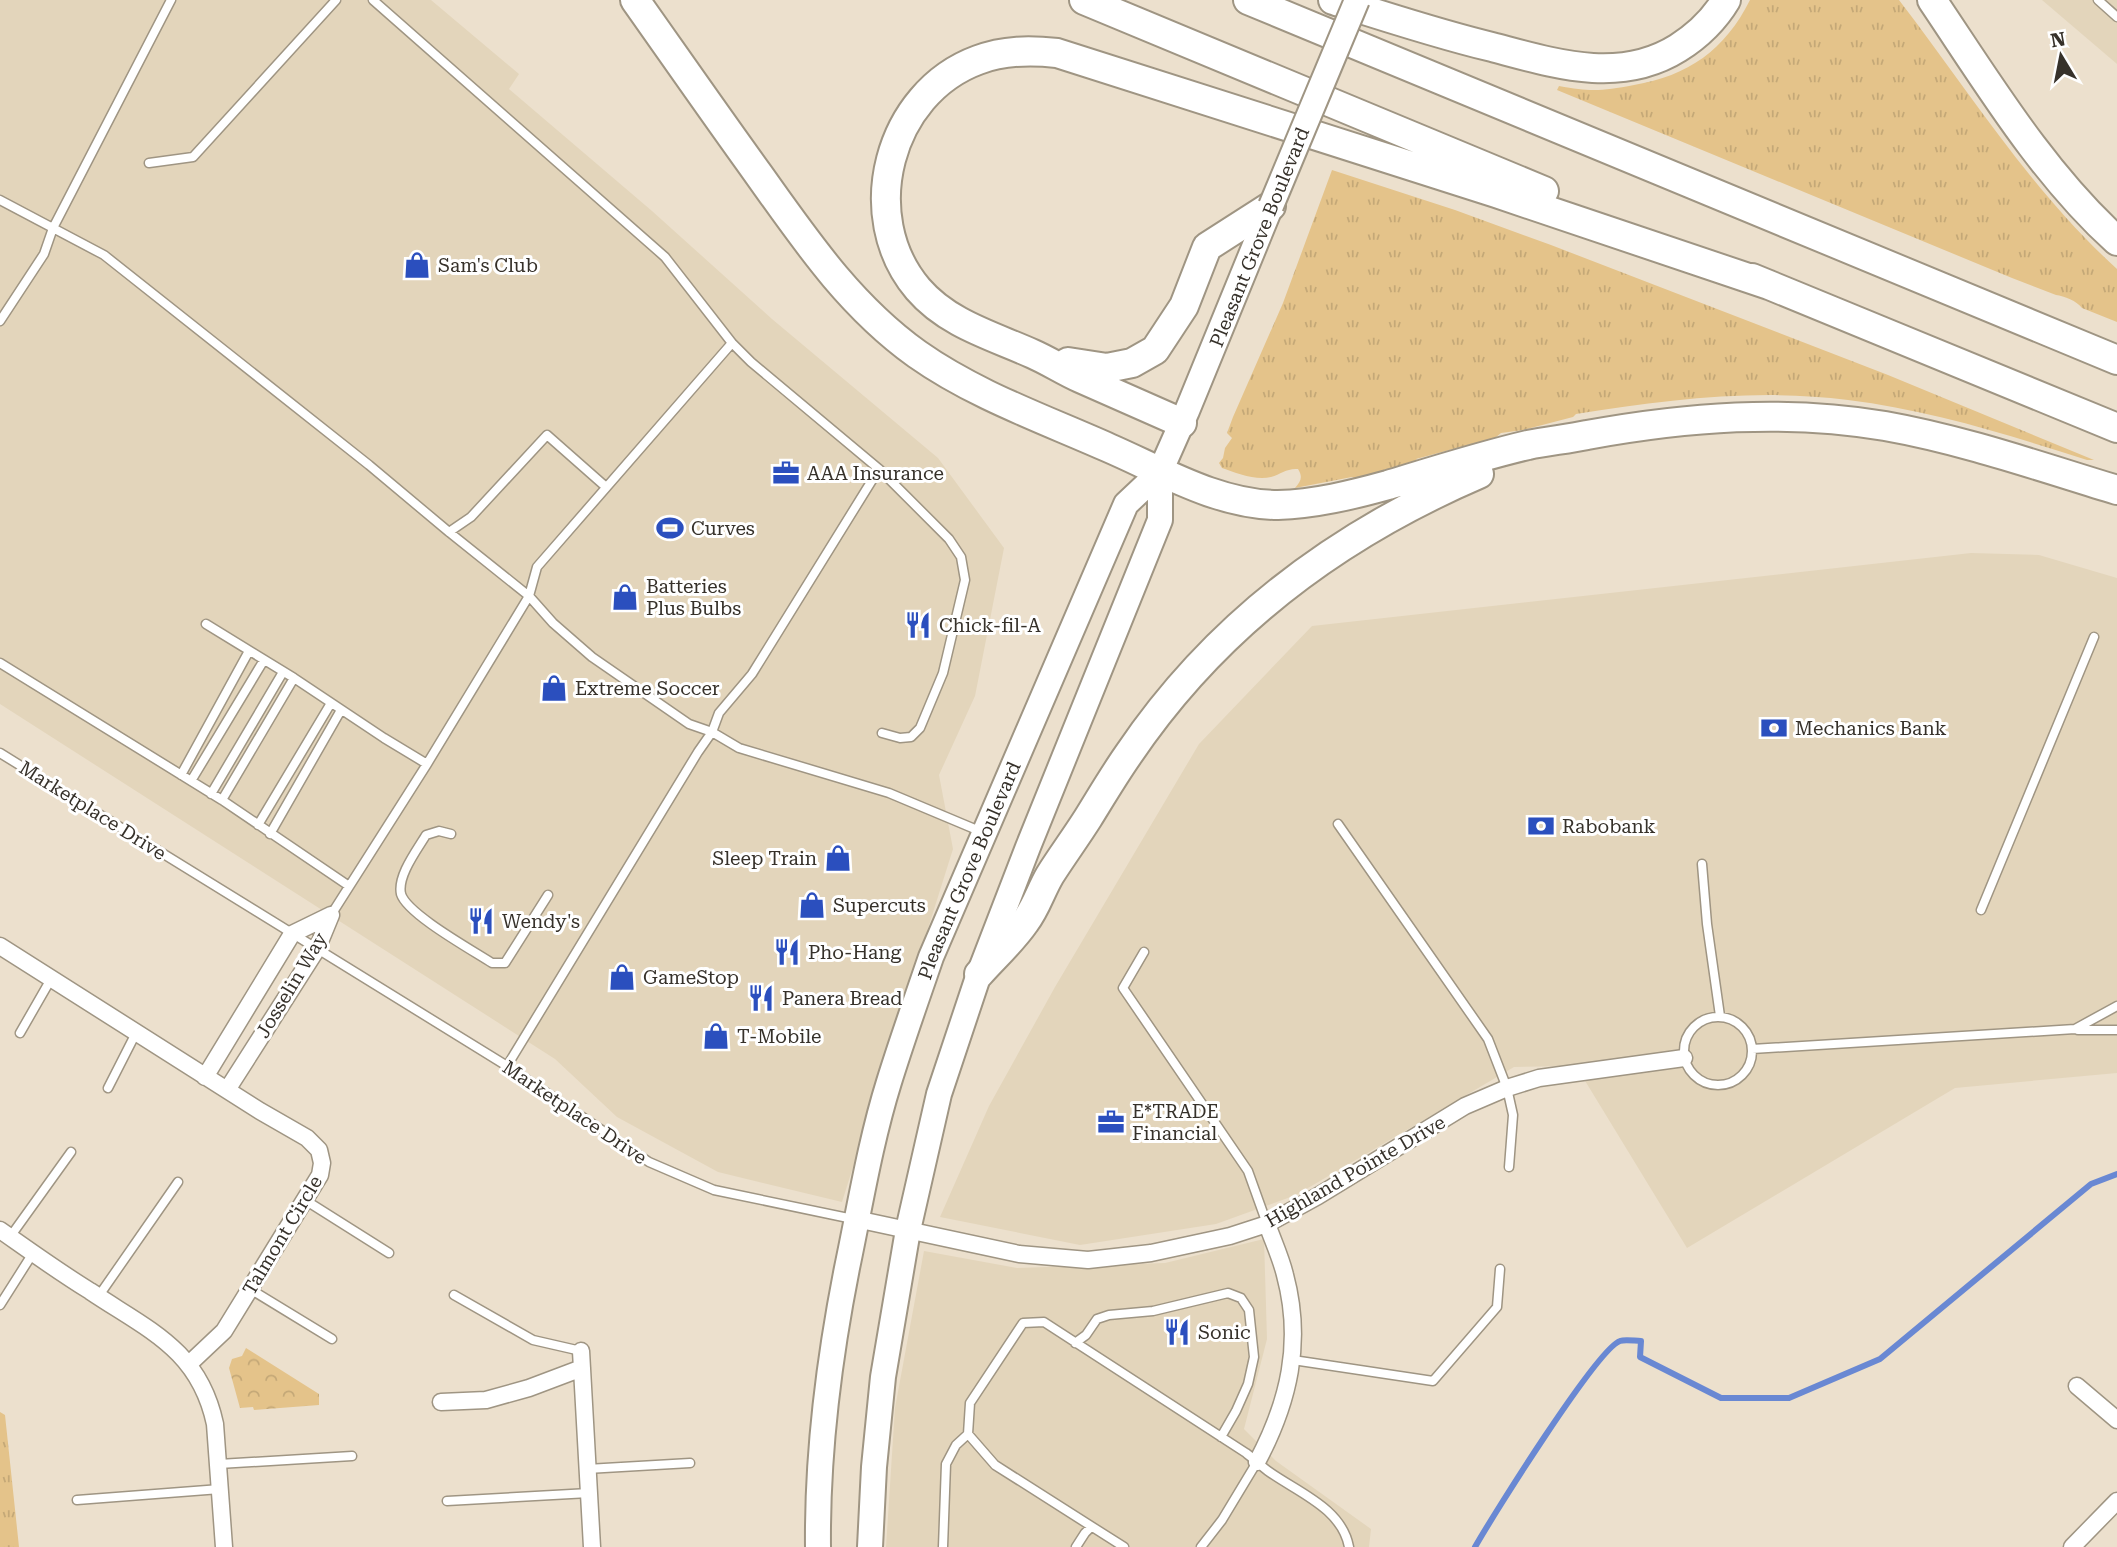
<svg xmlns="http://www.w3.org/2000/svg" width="2117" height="1547" viewBox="0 0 2117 1547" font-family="'Roboto Serif',serif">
	<defs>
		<pattern id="grass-tufts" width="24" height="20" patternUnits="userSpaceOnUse" patternTransform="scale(1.75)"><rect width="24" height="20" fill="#e4c38a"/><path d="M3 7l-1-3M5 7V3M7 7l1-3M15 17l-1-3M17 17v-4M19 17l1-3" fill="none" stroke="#c4a877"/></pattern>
		<pattern id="park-crowns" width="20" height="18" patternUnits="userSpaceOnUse" patternTransform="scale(1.75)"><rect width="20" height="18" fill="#e4c38a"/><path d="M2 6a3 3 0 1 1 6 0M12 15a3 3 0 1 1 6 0" fill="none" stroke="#c4a877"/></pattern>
	</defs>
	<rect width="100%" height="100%" fill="#ece0cd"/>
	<path fill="#e3d5bb" d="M0,0H431L519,74L509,89L652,211L772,319L938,458L1004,548L975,696L939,775L953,849L842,1202L718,1172L617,1117L555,1059L0,704Z
		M2042,0H2117V64Z
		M1971,553L2039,555L2117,578V1073L1955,1088L1687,1248L1576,1066L1514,1067L1296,1195L1216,1224L1080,1245L940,1217L989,1106L1055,987L1199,744L1312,626Z
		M1264,1239L1267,1339L1244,1429L1276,1461L1371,1529L1369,1547H886L895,1408L924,1251L1017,1268L1165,1263Z"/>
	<path fill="url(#grass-tufts)" d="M1750,0H1899C1969,91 2031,191 2117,269V322L2082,308C2077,301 2064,296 2056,295L2012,278L1557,90L1559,86C1591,92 1602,91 1634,85C1688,76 1725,50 1750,0Z
		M1332,170L1455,210L1551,245L1888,375L2094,460H2087C2009,435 1930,410 1848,400C1758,388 1666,400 1576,414L1573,417L1523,430L1501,433L1495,438L1479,442L1416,459L1420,463L1358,480L1352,477L1295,488C1301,481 1303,477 1298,469C1287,468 1281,474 1271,477C1256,481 1236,473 1222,468L1219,463L1223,458L1225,448L1232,438L1227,433L1233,417L1283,303Z
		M0,1412L5,1415L19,1547H0Z"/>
	<path fill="url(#park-crowns)" d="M246,1348L319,1394V1405L254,1410L253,1407L240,1408L229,1368L232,1359L242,1356Z"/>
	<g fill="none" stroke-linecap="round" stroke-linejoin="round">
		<path stroke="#6988d3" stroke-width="6" d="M1475,1547C1492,1517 1597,1349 1620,1341C1625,1339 1635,1341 1641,1341L1640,1357L1721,1398H1789L1880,1359L2091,1184L2117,1174"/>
		<defs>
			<path id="service" d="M373,0L665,257L732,343L751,362L879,469L949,539L961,557L965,580L943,673L920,728L911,737L900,738L882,733
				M2098,0L2117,17
				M149,163L193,157L336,0
				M0,200L104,255L369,465L449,532L529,596L553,623L592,657L689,724L712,732L739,748L889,793L982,832
				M0,321L44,254L53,228L171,0
				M449,532L471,517L547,435L606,487
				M206,624L294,678L384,738L427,764
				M0,663L222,800L349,886
				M0,753L507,1066L649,1162L714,1190L853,1219
				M181,775L249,651
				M191,781L264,660
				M211,794L283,672
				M222,800L294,678
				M1338,824L1488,1039L1507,1088L1513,1115L1509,1167
				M258,825L331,703
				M270,834L341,710
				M451,834L439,831L426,835C417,850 397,876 401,894C407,914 472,950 492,963H505L548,895
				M1702,864L1707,924L1720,1016
				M1981,910L2094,637
				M331,915L427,764L529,596L537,567L732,343
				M1144,952L1123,988L1248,1171L1267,1224
				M1684 1051a34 34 0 1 1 68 0a34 34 0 1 1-68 0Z
				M2078,1030H2117
				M20,1033L51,979
				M1752,1049L2075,1029L2117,1006
				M507,1066L698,752L712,732L719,713L752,674L879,469
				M108,1088L136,1033
				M305,1200L389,1253
				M10,1237L71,1152
				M250,1289L332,1339
				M454,1295L533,1340L581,1351
				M98,1297L178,1182
				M0,1305L33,1253
				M1075,1343L1086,1335L1097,1319L1109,1315L1153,1311L1228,1293L1241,1298L1249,1310L1254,1357L1248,1384L1236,1411L1221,1437
				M1293,1360L1433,1381L1497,1307L1500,1269
				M219,1464L352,1456
				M587,1469L690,1463
				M77,1500L220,1489
				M447,1501L589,1493
				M943,1547L946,1464L956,1445L968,1434
				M1076,1547L1085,1533L1091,1527
				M1124,1547L995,1465L968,1434L970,1403L1023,1323L1044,1322L1246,1453C1254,1459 1260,1465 1268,1471C1297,1492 1342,1508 1349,1547
				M1201,1547L1222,1520L1257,1462"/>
			<path id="minor" d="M0,946L260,1111L307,1138L319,1150L322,1163L320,1175L224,1331L189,1364
				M205,1077L292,934L331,915
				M227,1090L317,949L331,915
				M856,1219L1019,1254L1088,1260L1151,1253L1230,1236L1267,1224L1318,1196L1465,1106L1507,1088L1539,1078L1684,1058
				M0,1230C30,1251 59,1272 90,1291C148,1330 199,1349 215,1424L224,1547
				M581,1351L592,1547
				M2077,1386L2117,1420
				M441,1402L486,1400L529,1388L582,1368
				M1257,1462C1289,1402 1303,1342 1285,1275C1281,1258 1273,1241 1267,1224
				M2072,1547L2117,1501"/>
			<g id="primary">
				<path id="s1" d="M818,1547C817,1454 829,1359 847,1268C860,1206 870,1143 889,1082C902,1040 917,998 931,957L1126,504L1160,472L1187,411L1271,206"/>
				<path d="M870,1547L874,1467L883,1377L908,1230L939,1094L979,974L1028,847L1160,520V472"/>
			</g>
			<path id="motorway" d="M635,0C676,58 717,117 759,175C806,241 850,306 917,354C975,395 1044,419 1109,448C1162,471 1219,505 1278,505C1315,504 1352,495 1388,485C1434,471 1481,456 1528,445C1547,441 1568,439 1587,435C1686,417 1786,409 1885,426C1964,440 2041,467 2117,490
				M1084,0L1544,191
				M1248,0L2117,360
				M1333,0C1386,17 1438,34 1492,47C1553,63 1619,85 1678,48C1697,36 1714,20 1726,0
				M1932,0C1988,83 2042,173 2117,241
				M1752,278L2117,428
				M1068,362L1107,368L1132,363L1155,350L1184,306L1207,247L1271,206
				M1182,423C1148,408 1114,393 1080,378C1064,371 1049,361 1033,354C993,336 948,324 918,289C856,216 888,93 978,60C1004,50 1030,50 1057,53L1496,193L1769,285
				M979,974C994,957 1012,941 1025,922C1036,908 1041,890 1050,875C1062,856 1076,837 1088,818C1101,797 1114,775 1128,755C1215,626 1337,535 1479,474"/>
		</defs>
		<use href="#service" stroke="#9f9583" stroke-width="11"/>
		<use href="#minor" stroke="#9f9583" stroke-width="19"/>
		<use href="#primary" stroke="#9f9583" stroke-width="28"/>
		<use href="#motorway" stroke="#9f9583" stroke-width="32"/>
		<use href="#service" stroke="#fff" stroke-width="8"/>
		<use href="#minor" stroke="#fff" stroke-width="16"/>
		<use href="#primary" stroke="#fff" stroke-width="24"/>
		<use href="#motorway" stroke="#fff" stroke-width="28"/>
		<defs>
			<path id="primary-bridge" d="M1271,206L1357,0"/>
		</defs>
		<use href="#primary-bridge" stroke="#9f9583" stroke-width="28" stroke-linecap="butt"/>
		<use href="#primary-bridge" stroke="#fff" stroke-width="24"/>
	</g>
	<defs>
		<symbol id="shop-bare" viewBox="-9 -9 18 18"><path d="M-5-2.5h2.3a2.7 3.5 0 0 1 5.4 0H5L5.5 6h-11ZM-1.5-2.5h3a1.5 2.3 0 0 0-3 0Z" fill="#2b4fbe" stroke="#fff" stroke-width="2.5" paint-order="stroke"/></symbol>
		<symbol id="office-bare" viewBox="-9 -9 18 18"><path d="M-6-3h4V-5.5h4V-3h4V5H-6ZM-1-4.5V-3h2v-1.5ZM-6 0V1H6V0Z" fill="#2b4fbe" stroke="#fff" stroke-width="2.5" paint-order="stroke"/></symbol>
		<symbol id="stadium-bare" viewBox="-9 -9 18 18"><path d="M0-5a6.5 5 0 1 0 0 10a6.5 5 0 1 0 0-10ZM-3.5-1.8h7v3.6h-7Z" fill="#2b4fbe" stroke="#fff" stroke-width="2.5" paint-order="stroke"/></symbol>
		<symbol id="restaurant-bare" viewBox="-9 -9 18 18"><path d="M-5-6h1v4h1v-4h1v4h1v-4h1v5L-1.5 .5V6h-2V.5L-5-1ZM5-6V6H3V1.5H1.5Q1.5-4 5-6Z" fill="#2b4fbe" stroke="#fff" stroke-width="2.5" paint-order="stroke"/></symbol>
		<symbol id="bank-bare" viewBox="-9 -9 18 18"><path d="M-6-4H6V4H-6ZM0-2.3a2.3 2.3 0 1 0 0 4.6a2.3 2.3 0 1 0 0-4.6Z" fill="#2b4fbe" stroke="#fff" stroke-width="2.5" paint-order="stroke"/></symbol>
	</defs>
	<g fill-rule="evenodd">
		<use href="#shop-bare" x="398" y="246" width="38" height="38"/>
		<use href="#office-bare" x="767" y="454" width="38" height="38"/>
		<use href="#stadium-bare" x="651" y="509" width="38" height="38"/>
		<use href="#shop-bare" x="606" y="578" width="38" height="38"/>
		<use href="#restaurant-bare" x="899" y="606" width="38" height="38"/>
		<use href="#shop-bare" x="535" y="669" width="38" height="38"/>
		<use href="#bank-bare" x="1755" y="709" width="38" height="38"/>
		<use href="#bank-bare" x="1522" y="807" width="38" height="38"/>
		<use href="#shop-bare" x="819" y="839" width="38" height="38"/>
		<use href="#shop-bare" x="793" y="886" width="38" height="38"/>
		<use href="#restaurant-bare" x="462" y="902" width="38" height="38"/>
		<use href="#restaurant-bare" x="768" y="933" width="38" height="38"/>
		<use href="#shop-bare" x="603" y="958" width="38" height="38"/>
		<use href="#restaurant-bare" x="742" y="979" width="38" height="38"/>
		<use href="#shop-bare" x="697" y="1017" width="38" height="38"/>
		<use href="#office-bare" x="1092" y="1103" width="38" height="38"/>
		<use href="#restaurant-bare" x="1158" y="1313" width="38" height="38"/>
	</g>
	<g text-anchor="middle" stroke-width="6" stroke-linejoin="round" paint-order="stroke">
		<g font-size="19" fill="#36312a" stroke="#fff">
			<text transform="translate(1259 237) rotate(-68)" y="7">Pleasant Grove Boulevard</text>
			<text transform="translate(93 810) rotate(32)" y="7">Marketplace Drive</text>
			<text dy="7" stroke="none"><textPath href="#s1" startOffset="698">Pleasant Grove Boulevard</textPath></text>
			<text transform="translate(291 985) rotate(-59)" y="7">Josselin Way</text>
			<text transform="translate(575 1112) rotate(34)" y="7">Marketplace Drive</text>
			<text transform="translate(1355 1171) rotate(-30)" y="7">Highland Pointe Drive</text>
			<text transform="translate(282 1235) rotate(-59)" y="7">Talmont Circle</text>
		</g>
		<g font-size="19" fill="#36312a" stroke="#fff" text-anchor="start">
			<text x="438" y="272">Sam's Club</text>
			<text x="807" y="480">AAA Insurance</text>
			<text x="691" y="535">Curves</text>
			<text x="646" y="593">Batteries<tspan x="646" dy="22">Plus Bulbs</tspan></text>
			<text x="939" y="632">Chick-fil-A</text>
			<text x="575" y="695">Extreme Soccer</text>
			<text x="1795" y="735">Mechanics Bank</text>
			<text x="1562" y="833">Rabobank</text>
			<text x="817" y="865" text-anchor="end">Sleep Train</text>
			<text x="833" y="912">Supercuts</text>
			<text x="502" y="928">Wendy's</text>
			<text x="808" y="959">Pho-Hang</text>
			<text x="643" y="984">GameStop</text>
			<text x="782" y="1005">Panera Bread</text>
			<text x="737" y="1043">T-Mobile</text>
			<text x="1132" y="1118">E*TRADE<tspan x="1132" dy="22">Financial</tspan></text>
			<text x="1198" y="1339">Sonic</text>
		</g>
	</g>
	<g transform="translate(2061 56) rotate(350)" stroke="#ffffff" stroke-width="5" paint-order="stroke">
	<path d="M0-5L12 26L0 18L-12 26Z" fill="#36312a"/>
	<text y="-10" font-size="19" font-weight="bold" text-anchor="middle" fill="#36312a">N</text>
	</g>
</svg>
